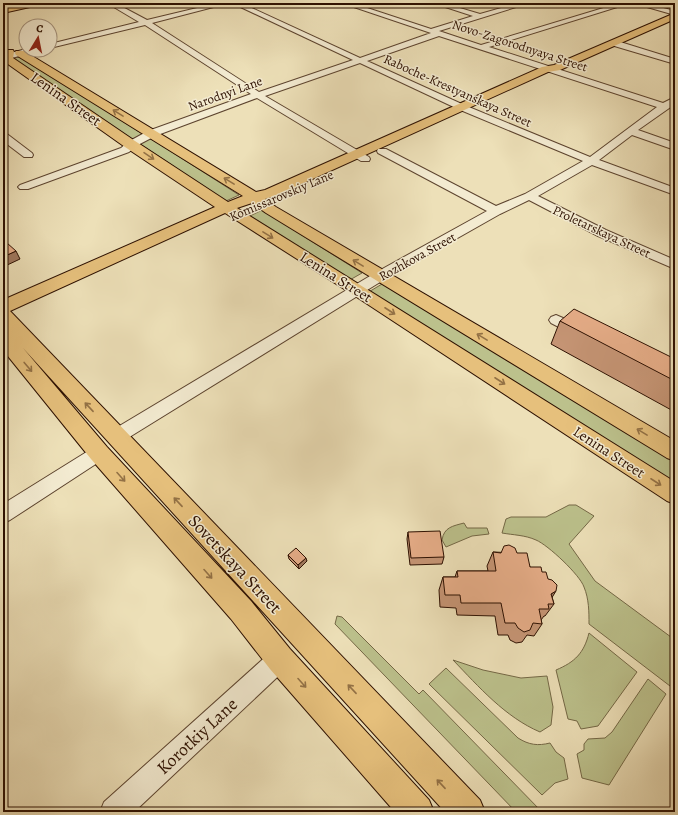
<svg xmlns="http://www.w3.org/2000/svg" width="678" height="815" viewBox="0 0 678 815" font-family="Alegreya,serif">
	<rect width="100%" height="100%" fill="#ede0b8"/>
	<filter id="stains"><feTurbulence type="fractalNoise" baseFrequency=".005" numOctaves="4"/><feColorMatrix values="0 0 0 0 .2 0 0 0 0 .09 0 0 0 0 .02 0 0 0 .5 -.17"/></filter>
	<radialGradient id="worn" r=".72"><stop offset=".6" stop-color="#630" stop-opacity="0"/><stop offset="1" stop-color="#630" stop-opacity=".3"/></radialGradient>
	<path fill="#bcc18c" stroke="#746846" d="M22,56L144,135L132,139L12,59Z
		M150,138L239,195L226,201L137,142Z
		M262,210L362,273L348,281L248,217Z
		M382,284L675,462V487L367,293Z
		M569,505H576L594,516L569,544L595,581L675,640V676L670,686L589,624C589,612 589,599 584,587C580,575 548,545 536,540C525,535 513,535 502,533L506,519L511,517H546Z
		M464,523L467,528H487L489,534L472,536L446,547L442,540C444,527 453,526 464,523Z
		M337,616L342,617L419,694L423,690L542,812H516L335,624Z
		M589,633L637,672L598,726L581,729L577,721L568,719L556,670C575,662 584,653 589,633Z
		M453,660L483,670L521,678L547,676L553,707L551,725L540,732C505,717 479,687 453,660Z
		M446,668L518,738C529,745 538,746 550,743L556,752L564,758L568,779L555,783L542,795L429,684Z
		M648,679L666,694L609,785L582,778L577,754L584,750V744L588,739L605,738L612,732Z"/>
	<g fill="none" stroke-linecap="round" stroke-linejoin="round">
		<defs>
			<path id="minor" d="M107,3H115L147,20L218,3H229L152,23L259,92L353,60L232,3H241L360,58L431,33L342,3H352L431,29L473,16L433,3H443L480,14L519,3H529L439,31L481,45L620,3H630L489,47L663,103L675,97V104L638,130L675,143V150L632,135L599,160L675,188V195L592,165L538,196L606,230L675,260V269L598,236L529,200L500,214L385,279L123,441L117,443L111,441L108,436L111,431L375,273L487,211L378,153L377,151L378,149H386L496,206L525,194L583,161L458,109L360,63L265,96L369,157L370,159L369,161H361L257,98L155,136L136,146L129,152L28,189H20L18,187L20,185L121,148L128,142L148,131L251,94L145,25L50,48V44L139,22ZM439,36L657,107L590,157L464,105L367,61Z
				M633,3H644L675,11V15Z
				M611,41H617L675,59V64L611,45Z
				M26,49L37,50L36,52L3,60V55Z
				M3,133L7,134L32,153L33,155L32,157H24L3,141Z
				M556,315L586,328L589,332L586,336L581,337L576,336L551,323L549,320L551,317Z
				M99,446L105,448L108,453L105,458L10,520L3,523V504L93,448Z
				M280,647L288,651L292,659L288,667L134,812H100L104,802L272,651Z"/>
			<path id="major" d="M24,3H40L39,5L3,13V7Z
				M675,13V19L560,70L548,72L275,196L265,199L276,207L675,441V461L667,458L266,213L252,203L237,208L675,482V504L667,501L352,294L225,213L10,311L480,800L485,812H445L23,348L107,447L251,601L290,649L429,800L434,812H395L270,669L231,619L91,459L3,350V331L8,332L3,326V300L215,207L125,147L5,62C2,58 2,54 5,50H13L14,52L13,58L135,141L228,202L243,196L16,55L15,53L16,51H24L256,192L265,190L542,67L554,65Z"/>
		</defs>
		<use href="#minor" stroke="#5d442f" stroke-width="2"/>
		<use href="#major" stroke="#2d1001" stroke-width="2"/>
		<use href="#minor" fill="#f3ebd1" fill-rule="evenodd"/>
		<use href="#major" fill="#e6c07c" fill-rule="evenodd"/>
	</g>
	<path fill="#c69575" stroke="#2d1001" d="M560,321L675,359V412L551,344Z
		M408,532L444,557L442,564L410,565L407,539Z
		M493,552L517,553L530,567L542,572L552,597L554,604L545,616H544L541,620L542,624L534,636L527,635L522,642L516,643L510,640L508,635H498L495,616L457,615L456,608L440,607L439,590L443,577H455L457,571H488L487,566Z
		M288,555L307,561L299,569L289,559Z"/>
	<path fill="#a1795f" stroke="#2d1001" d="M3,18H5L7,24L3,25Z
		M16,251L20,259L3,267V257Z
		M306,558L307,561L299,569L298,565Z
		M556,591L548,604L551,594Z"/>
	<path fill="#e6ad88" stroke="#2d1001" d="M7,243L16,251L3,257V245Z
		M574,309L675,359V381L560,321Z
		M440,531L444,557L411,558L408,532Z
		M509,545L515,548L517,553H527L530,567H541L542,572H546L548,579L552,580L557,585L556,591L551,594L554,604H548L549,609H539L542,624L533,623L530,630L524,632L518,628L515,623H505L501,603H461L460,595H445L443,577H458L457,571H496L493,552L501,553L504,546Z
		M296,548L306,558L298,565L288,555Z"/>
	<defs><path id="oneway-shaft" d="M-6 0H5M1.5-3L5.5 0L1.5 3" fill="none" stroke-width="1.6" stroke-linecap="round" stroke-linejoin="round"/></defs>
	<g stroke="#937145">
		<use href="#oneway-shaft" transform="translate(118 113) rotate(-148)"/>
		<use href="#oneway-shaft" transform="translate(149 156) rotate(34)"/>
		<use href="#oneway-shaft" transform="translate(229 181) rotate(-149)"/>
		<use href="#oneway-shaft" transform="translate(268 235) rotate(32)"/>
		<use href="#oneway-shaft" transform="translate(358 263) rotate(-149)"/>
		<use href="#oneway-shaft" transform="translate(390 311) rotate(33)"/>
		<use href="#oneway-shaft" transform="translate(482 337) rotate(-149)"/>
		<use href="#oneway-shaft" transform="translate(28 367) rotate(50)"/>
		<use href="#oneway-shaft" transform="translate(500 381) rotate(33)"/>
		<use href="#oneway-shaft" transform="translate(89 407) rotate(-133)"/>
		<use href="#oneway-shaft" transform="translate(642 432) rotate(-149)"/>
		<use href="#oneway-shaft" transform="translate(121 477) rotate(48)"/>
		<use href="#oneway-shaft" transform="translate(656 482) rotate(33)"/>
		<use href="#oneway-shaft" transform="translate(178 502) rotate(-133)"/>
		<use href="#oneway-shaft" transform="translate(208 574) rotate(48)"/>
		<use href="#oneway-shaft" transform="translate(302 683) rotate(48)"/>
		<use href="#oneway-shaft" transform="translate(352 689) rotate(-133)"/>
		<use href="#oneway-shaft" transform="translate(441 784) rotate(-133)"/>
	</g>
	<g text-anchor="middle" stroke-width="3" stroke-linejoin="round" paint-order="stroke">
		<g font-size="13" fill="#2d1001" stroke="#f3ebd1">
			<text transform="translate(520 45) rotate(18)" y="5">Novo-Zagorodnyaya Street</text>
			<text transform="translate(458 90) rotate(24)" y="5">Raboche-Krestyanskaya Street</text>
			<text transform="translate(225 93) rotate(-20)" y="5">Narodnyi Lane</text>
			<text transform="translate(281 195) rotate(-23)" y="5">Komissarovskiy Lane</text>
			<text transform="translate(602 231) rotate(25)" y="5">Proletarskaya Street</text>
			<text transform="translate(417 256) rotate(-29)" y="5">Rozhkova Street</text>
		</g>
		<g font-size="15" fill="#2d1001" stroke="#f3ebd1">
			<text transform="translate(66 99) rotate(35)" y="5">Lenina Street</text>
			<text transform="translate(336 277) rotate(32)" y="5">Lenina Street</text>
			<text transform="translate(609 452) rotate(33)" y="5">Lenina Street</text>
		</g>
		<g font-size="18" fill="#2d1001" stroke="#f3ebd1">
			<text transform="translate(235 564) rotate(47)" y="6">Sovetskaya Street</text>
			<text transform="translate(197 736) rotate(-43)" y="6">Korotkiy Lane</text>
		</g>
	</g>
	<rect width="678" height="815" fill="none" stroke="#ede0b8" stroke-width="16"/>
	<rect x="4" y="4" width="670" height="807" fill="none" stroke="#2d1001" stroke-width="2"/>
	<rect x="8" y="8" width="662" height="799" fill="none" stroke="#2d1001"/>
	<g transform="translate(38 38) rotate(10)"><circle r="19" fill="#f3ebd1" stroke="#a4937e"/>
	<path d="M0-3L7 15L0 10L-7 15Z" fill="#8f2418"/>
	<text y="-6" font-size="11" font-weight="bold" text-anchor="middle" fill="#2d1001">С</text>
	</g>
	<rect width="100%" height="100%" filter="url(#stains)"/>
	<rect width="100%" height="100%" fill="url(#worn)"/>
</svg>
